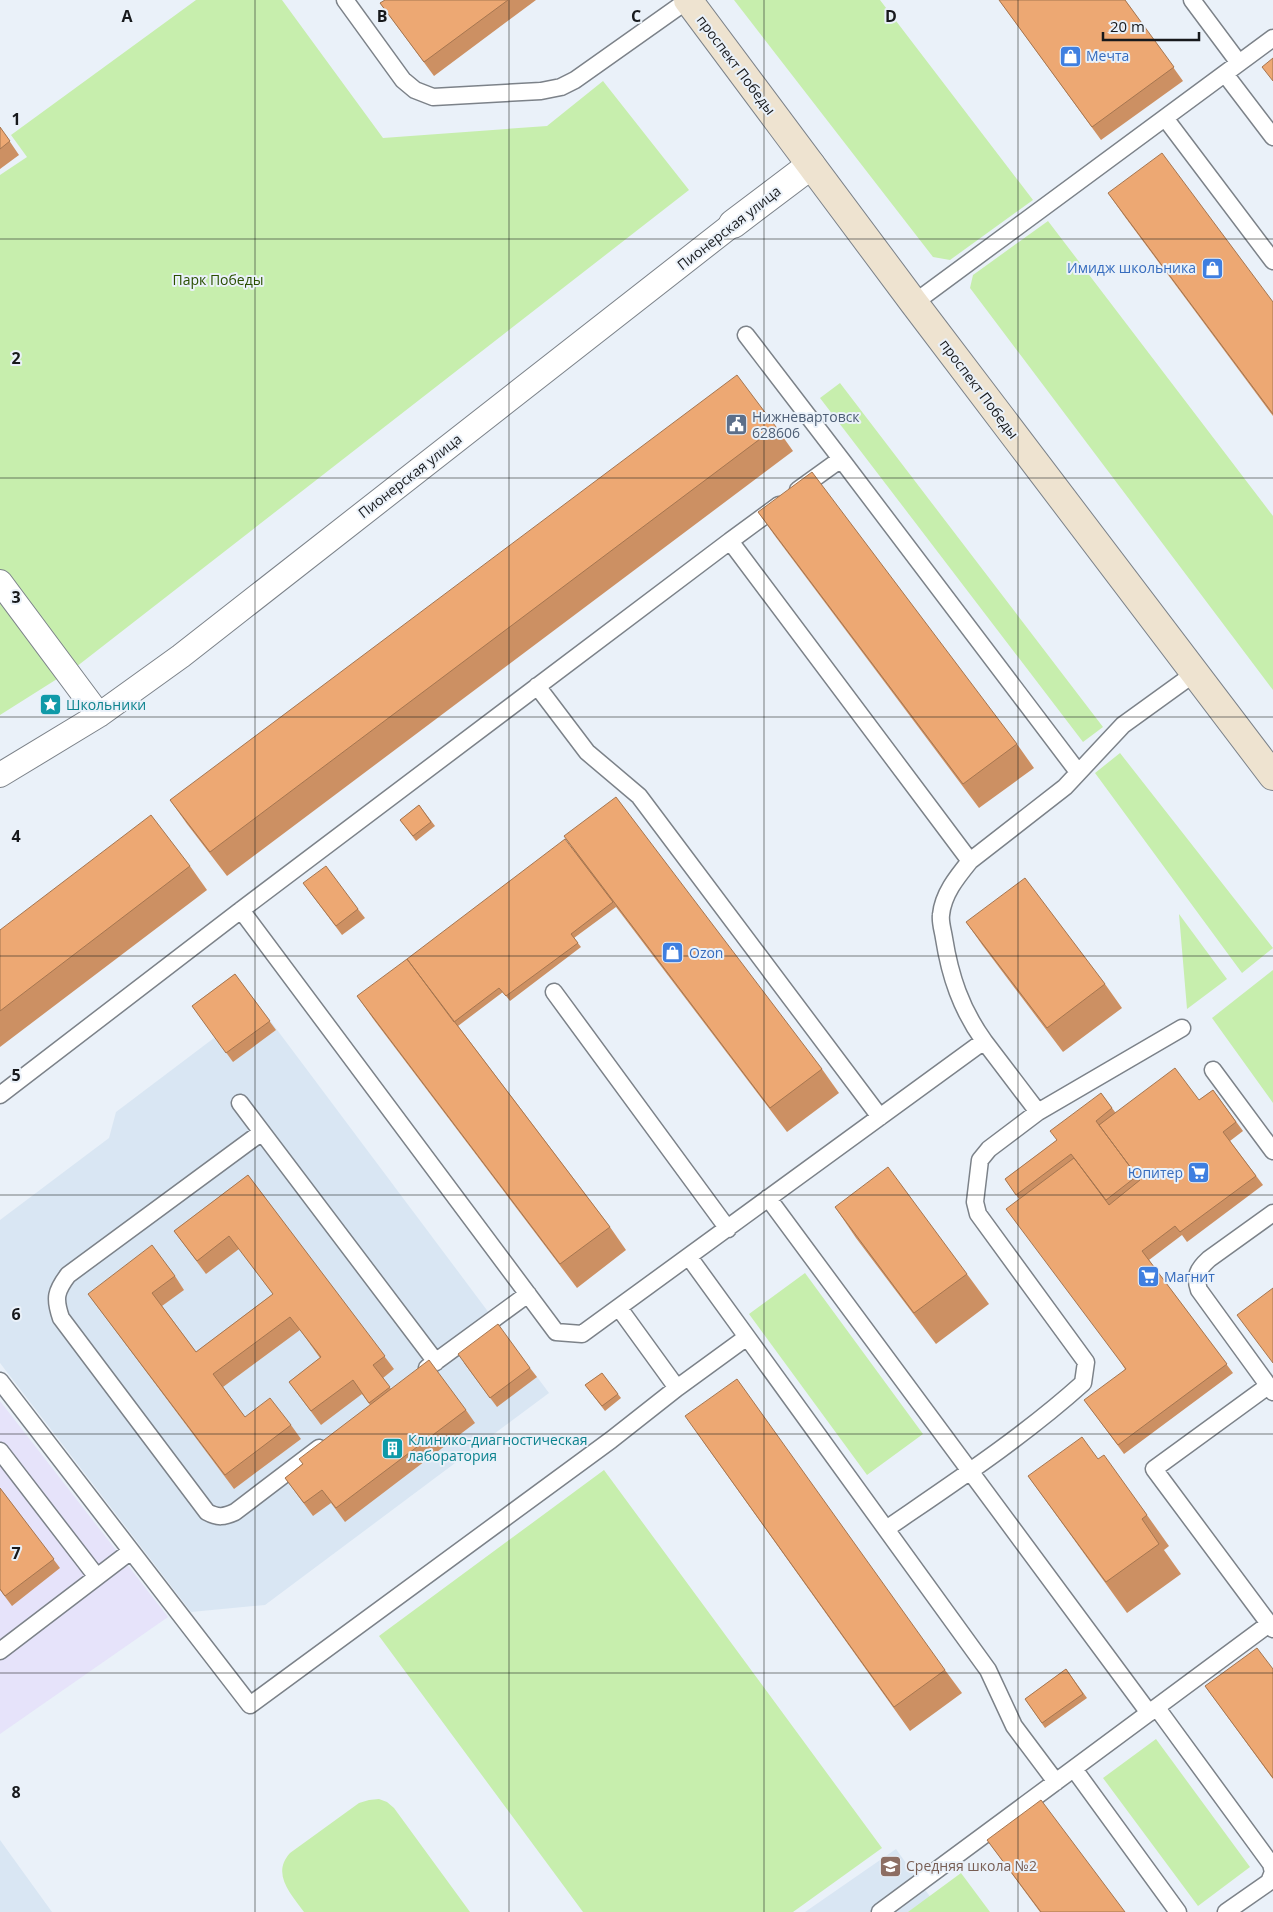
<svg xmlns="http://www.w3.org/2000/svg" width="1273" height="1912" viewBox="0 0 1273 1912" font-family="'Open Sans',sans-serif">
	<rect width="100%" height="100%" fill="#eaf1f9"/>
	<path fill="#e6e3fa" d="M0,1401L168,1617L0,1734Z"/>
	<path fill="#d9e6f3" d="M242,983L549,1393L265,1605L191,1612L0,1363V1220L109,1138L116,1112L214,1038Z
		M0,1840L52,1912H0Z
		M896,1849L941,1912H805Z"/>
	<path fill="#c7eead" d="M196,0H282L383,138L547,126L603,81L689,190L76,667L0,715V175L27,157L11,135Z
		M734,0H880L1033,200L950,260L933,257Z
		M1048,221L1273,516V690L970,288L973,275Z
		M840,383L1103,727L1083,742L820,398Z
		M1120,753L1273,948L1242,973L1095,773Z
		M1179,914L1227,979L1187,1009Z
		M1273,970V1103L1212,1018Z
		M805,1273L923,1434L867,1475L749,1314Z
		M604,1470L882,1848L793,1912H583L379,1636Z
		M1156,1739L1250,1867L1198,1906L1103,1778Z
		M379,1799L387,1802L394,1808L470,1912H304C291,1894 271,1874 290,1853L359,1803L369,1800Z
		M961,1873L990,1912H908Z"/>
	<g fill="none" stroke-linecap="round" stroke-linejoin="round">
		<defs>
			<path id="service" d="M345,0L403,80L415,90L433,97L541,91L561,87L575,80L688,0
				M1192,0L1239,63
				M1225,74L1273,137
				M1165,118L1273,261
				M914,303L1273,38
				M746,335L841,459
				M798,490L841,459L1078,772
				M730,541L779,505
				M537,686L587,752L639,796L880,1117
				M970,861C957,877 943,894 941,915C940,922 943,931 944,938C950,976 961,1009 984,1041
				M241,910L556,1332L582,1334L984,1041L1038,1112L1182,1028
				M554,992L728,1229
				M1213,1070L1273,1151
				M0,1095L241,910L730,541L970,861L1065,787L1123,725L1195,673
				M240,1103L436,1362
				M262,1132L68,1275C56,1291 54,1298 61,1318L207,1512C218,1518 224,1517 235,1512L319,1448
				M768,1198L1149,1713
				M1273,1213L1209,1259C1198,1269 1194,1276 1199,1290L1273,1392
				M619,1308L677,1388
				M747,1337L988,1670L1014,1726L1056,1782
				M427,1368L528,1294
				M0,1381L250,1705L611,1440L677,1388L747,1337L689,1257
				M1268,1386L1154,1469L1273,1629
				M0,1451L97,1577
				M886,1529C953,1483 1023,1437 1083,1383L1086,1362L978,1214L975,1202L980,1160L989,1149L1038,1112
				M0,1651L131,1551
				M1157,1708L1271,1864L1273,1872L1269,1882L1226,1912
				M1074,1769L1178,1912
				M880,1912L1269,1624"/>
			<path id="pedestrian" d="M0,582L99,715
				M0,775L99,715L181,656L733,224"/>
			<path id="minor" d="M733,224L811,165"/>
			<path id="secondary" d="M688,0L914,303L1273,776"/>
		</defs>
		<use href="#service" stroke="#7c8289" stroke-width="19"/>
		<use href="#pedestrian" stroke="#7c8289" stroke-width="26"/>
		<use href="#minor" stroke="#7c8289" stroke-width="30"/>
		<use href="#secondary" stroke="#7c8289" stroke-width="30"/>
		<use href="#service" stroke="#fff" stroke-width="16"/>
		<use href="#pedestrian" stroke="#fff" stroke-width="24"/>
		<use href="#minor" stroke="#fff" stroke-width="28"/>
		<use href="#secondary" stroke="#eee3d0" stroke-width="28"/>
	</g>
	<path fill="#cc9063" d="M385,0H536L434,76L380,3Z
		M999,0H1125L1183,81L1101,140Z
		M0,127L19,155L0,169Z
		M1108,193L1273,302V416L1125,217Z
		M776,427L793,451L227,876L187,824L170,800Z
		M758,512L1017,744L1034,768L979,808L775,536Z
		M419,805L435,826L416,841L400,820Z
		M564,836L822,1069L839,1093L787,1132L616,907L574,938L581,947L510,1001L503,992L458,1026L610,1227L626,1250L577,1288L374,1020L357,996L577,855Z
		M190,866L207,890L0,1047V930Z
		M303,883L358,909L365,918L342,935Z
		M966,922L1105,984L1122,1008L1063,1052L983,946Z
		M235,974L276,1030L233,1062L192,1006Z
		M1213,1090L1243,1131L1230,1141L1263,1185L1187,1242L1182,1235L1149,1260L1233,1373L1124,1454L1091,1409L1125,1369L1019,1199L1005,1179L1057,1140L1101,1093L1115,1112L1199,1100Z
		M248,1175L394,1369L383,1378L391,1389L466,1410L475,1423L345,1522L331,1503L313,1516L285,1478L302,1464L370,1405L362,1394L321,1425L289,1382L320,1358L300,1330L223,1387L245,1417L291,1425L301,1439L234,1489L88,1294L175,1276L184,1290L162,1306L196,1352L273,1294L239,1249L206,1274L174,1231Z
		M835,1207L967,1274L989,1304L936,1344L856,1238Z
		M464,1363L530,1368L537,1377L497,1407Z
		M602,1373L621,1398L605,1411L585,1385Z
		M702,1440L945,1670L962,1693L910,1731Z
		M1098,1459L1147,1515L1169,1546L1164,1550L1181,1574L1127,1613L1028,1476Z
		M0,1488L60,1568L12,1606L0,1590Z
		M1066,1669L1087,1698L1045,1728L1025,1699Z
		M1273,1669V1779L1205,1686Z
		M987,1840L1125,1912H1040Z"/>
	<path fill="#eda873" stroke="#a67650" d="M385,0H508L424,62L380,3Z
		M999,0H1125L1174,67L1092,127Z
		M1273,58V81L1262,67Z
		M0,127L10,141L0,149Z
		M1162,153L1273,302V414L1108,193Z
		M737,375L776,427L210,852L170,800Z
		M812,472L1017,744L963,784L758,512Z
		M616,797L822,1069L770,1108L564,836Z
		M419,805L431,822L413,836L400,820Z
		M151,815L190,866L0,1011V930Z
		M565,839L613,902L571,934L578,943L506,996L499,988L454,1022L407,959Z
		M326,866L358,909L336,926L303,883Z
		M1025,878L1105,984L1047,1028L966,922Z
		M407,959L610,1227L560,1264L357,996Z
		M235,974L270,1021L226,1053L192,1006Z
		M1175,1068L1199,1100L1213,1090L1236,1122L1223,1132L1256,1176L1180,1232L1175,1226L1142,1251L1227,1364L1118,1445L1084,1400L1126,1369L1006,1209L1074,1158L1109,1205L1140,1180L1099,1125Z
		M1101,1093L1112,1108L1096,1121L1137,1176L1106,1200L1071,1154L1016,1195L1005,1179L1057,1140L1050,1131Z
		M888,1167L967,1274L914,1313L835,1207Z
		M248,1175L385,1356L373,1365L390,1387L369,1403L353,1380L311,1411L289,1382L321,1357L290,1317L213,1374L245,1417L270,1398L291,1425L225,1475L88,1294L152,1245L175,1276L152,1293L196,1352L273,1294L229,1236L197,1261L174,1231Z
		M1273,1288V1363L1237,1315Z
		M498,1324L530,1368L490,1398L458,1354Z
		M429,1360L466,1410L336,1508L322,1490L304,1503L285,1478L303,1464L299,1459Z
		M602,1373L618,1394L602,1406L585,1385Z
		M737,1379L945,1670L894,1707L685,1416Z
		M1082,1437L1098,1459L1104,1455L1147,1515L1142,1519L1159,1544L1106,1582L1028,1476Z
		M0,1488L54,1559L5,1596L0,1589Z
		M1257,1648L1273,1669V1778L1205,1686Z
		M1066,1669L1083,1694L1042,1723L1025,1699Z
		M1041,1800L1125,1912H1041L987,1840Z"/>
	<path fill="none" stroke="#17191c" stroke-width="1" stroke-opacity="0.55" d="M255,0V1912M509,0V1912M764,0V1912M1018,0V1912M0,239H1273M0,478H1273M0,717H1273M0,956H1273M0,1195H1273M0,1434H1273M0,1673H1273"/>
	<defs>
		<symbol id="shop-square" viewBox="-11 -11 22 22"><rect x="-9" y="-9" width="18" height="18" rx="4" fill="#3f7fe0" stroke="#eaf1f9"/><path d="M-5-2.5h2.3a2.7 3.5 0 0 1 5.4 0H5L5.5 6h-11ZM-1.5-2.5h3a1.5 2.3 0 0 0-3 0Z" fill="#fff"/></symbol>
		<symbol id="civic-square" viewBox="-11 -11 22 22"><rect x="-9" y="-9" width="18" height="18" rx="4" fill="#5c6f8a" stroke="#eaf1f9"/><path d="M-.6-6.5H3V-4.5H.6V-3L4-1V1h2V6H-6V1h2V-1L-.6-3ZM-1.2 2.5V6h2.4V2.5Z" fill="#fff"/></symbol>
		<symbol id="sight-square" viewBox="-11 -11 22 22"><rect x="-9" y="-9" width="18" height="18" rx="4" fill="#0f9aa8" stroke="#eaf1f9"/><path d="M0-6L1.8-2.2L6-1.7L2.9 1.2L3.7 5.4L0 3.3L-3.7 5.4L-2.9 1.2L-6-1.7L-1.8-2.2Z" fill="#fff"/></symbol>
		<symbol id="supermarket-square" viewBox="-11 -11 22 22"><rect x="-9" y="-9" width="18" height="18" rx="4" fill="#3f7fe0" stroke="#eaf1f9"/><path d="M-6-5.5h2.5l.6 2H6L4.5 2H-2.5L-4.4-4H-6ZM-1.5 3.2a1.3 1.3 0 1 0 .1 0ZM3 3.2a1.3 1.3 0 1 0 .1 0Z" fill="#fff"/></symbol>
		<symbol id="building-square" viewBox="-11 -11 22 22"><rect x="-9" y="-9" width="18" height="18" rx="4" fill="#0f9aa8" stroke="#eaf1f9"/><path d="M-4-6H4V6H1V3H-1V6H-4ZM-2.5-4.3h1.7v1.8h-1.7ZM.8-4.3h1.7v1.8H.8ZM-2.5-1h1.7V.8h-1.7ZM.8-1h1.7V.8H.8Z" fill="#fff"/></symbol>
		<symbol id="school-square" viewBox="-11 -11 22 22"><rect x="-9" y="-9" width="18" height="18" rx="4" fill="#8d6e63" stroke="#eaf1f9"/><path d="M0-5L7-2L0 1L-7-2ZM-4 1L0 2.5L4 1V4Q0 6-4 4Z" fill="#fff"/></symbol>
	</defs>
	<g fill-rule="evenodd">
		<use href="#shop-square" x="1058" y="44" width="25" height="25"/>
		<use href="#shop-square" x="1200" y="256" width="25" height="25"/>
		<use href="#civic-square" x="724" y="412" width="25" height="25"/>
		<use href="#sight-square" x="38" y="692" width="25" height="25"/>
		<use href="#shop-square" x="660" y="940" width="25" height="25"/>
		<use href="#supermarket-square" x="1186" y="1160" width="25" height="25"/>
		<use href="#supermarket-square" x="1136" y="1264" width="25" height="25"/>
		<use href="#building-square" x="380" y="1436" width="25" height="25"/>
		<use href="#school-square" x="878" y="1854" width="25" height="25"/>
	</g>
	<g text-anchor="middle" stroke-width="4" stroke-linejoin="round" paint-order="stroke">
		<g font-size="14" fill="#366cbe" stroke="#eaf1f9" text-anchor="start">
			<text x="1086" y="61">Мечта</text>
			<text x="1196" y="273" text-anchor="end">Имидж школьника</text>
			<text x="689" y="958">Ozon</text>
			<text x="1183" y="1178" text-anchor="end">Юпитер</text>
			<text x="1164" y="1282">Магнит</text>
		</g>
		<g font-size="14" fill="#17191c" stroke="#eaf1f9">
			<text transform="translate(736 65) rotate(53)" y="5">проспект Победы</text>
			<text transform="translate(729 228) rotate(-38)" y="5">Пионерская улица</text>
			<text transform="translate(979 389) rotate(53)" y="5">проспект Победы</text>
			<text transform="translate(410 476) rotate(-38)" y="5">Пионерская улица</text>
		</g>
		<g font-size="14" fill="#2a4f00" stroke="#eaf1f9">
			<text x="218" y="285">Парк Победы</text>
		</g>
		<g font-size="14" fill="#4e5e75" stroke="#eaf1f9" text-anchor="start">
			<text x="752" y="422">Нижневартовск<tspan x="752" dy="16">628606</tspan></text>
		</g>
		<g font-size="14" fill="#0d838f" stroke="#eaf1f9" text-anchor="start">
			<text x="66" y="710">Школьники</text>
			<text x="408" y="1445">Клинико-диагностическая<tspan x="408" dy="16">лаборатория</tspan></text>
		</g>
		<g font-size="14" fill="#785e54" stroke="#eaf1f9" text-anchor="start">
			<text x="906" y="1871">Средняя школа №2</text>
		</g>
	</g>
	<g font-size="16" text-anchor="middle" font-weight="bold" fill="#17191c" stroke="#eaf1f9" stroke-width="4" stroke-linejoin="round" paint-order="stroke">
		<text x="127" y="22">A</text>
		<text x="382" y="22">B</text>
		<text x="636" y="22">C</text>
		<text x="891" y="22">D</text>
		<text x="16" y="125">1</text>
		<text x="16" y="364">2</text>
		<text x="16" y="603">3</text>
		<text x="16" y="842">4</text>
		<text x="16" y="1081">5</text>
		<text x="16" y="1320">6</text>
		<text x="16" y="1559">7</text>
		<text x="16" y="1798">8</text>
	</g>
	<path d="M1103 32v8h96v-8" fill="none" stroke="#17191c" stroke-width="2.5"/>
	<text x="1110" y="32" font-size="15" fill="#17191c" stroke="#eaf1f9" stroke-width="4" paint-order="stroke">20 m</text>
</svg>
